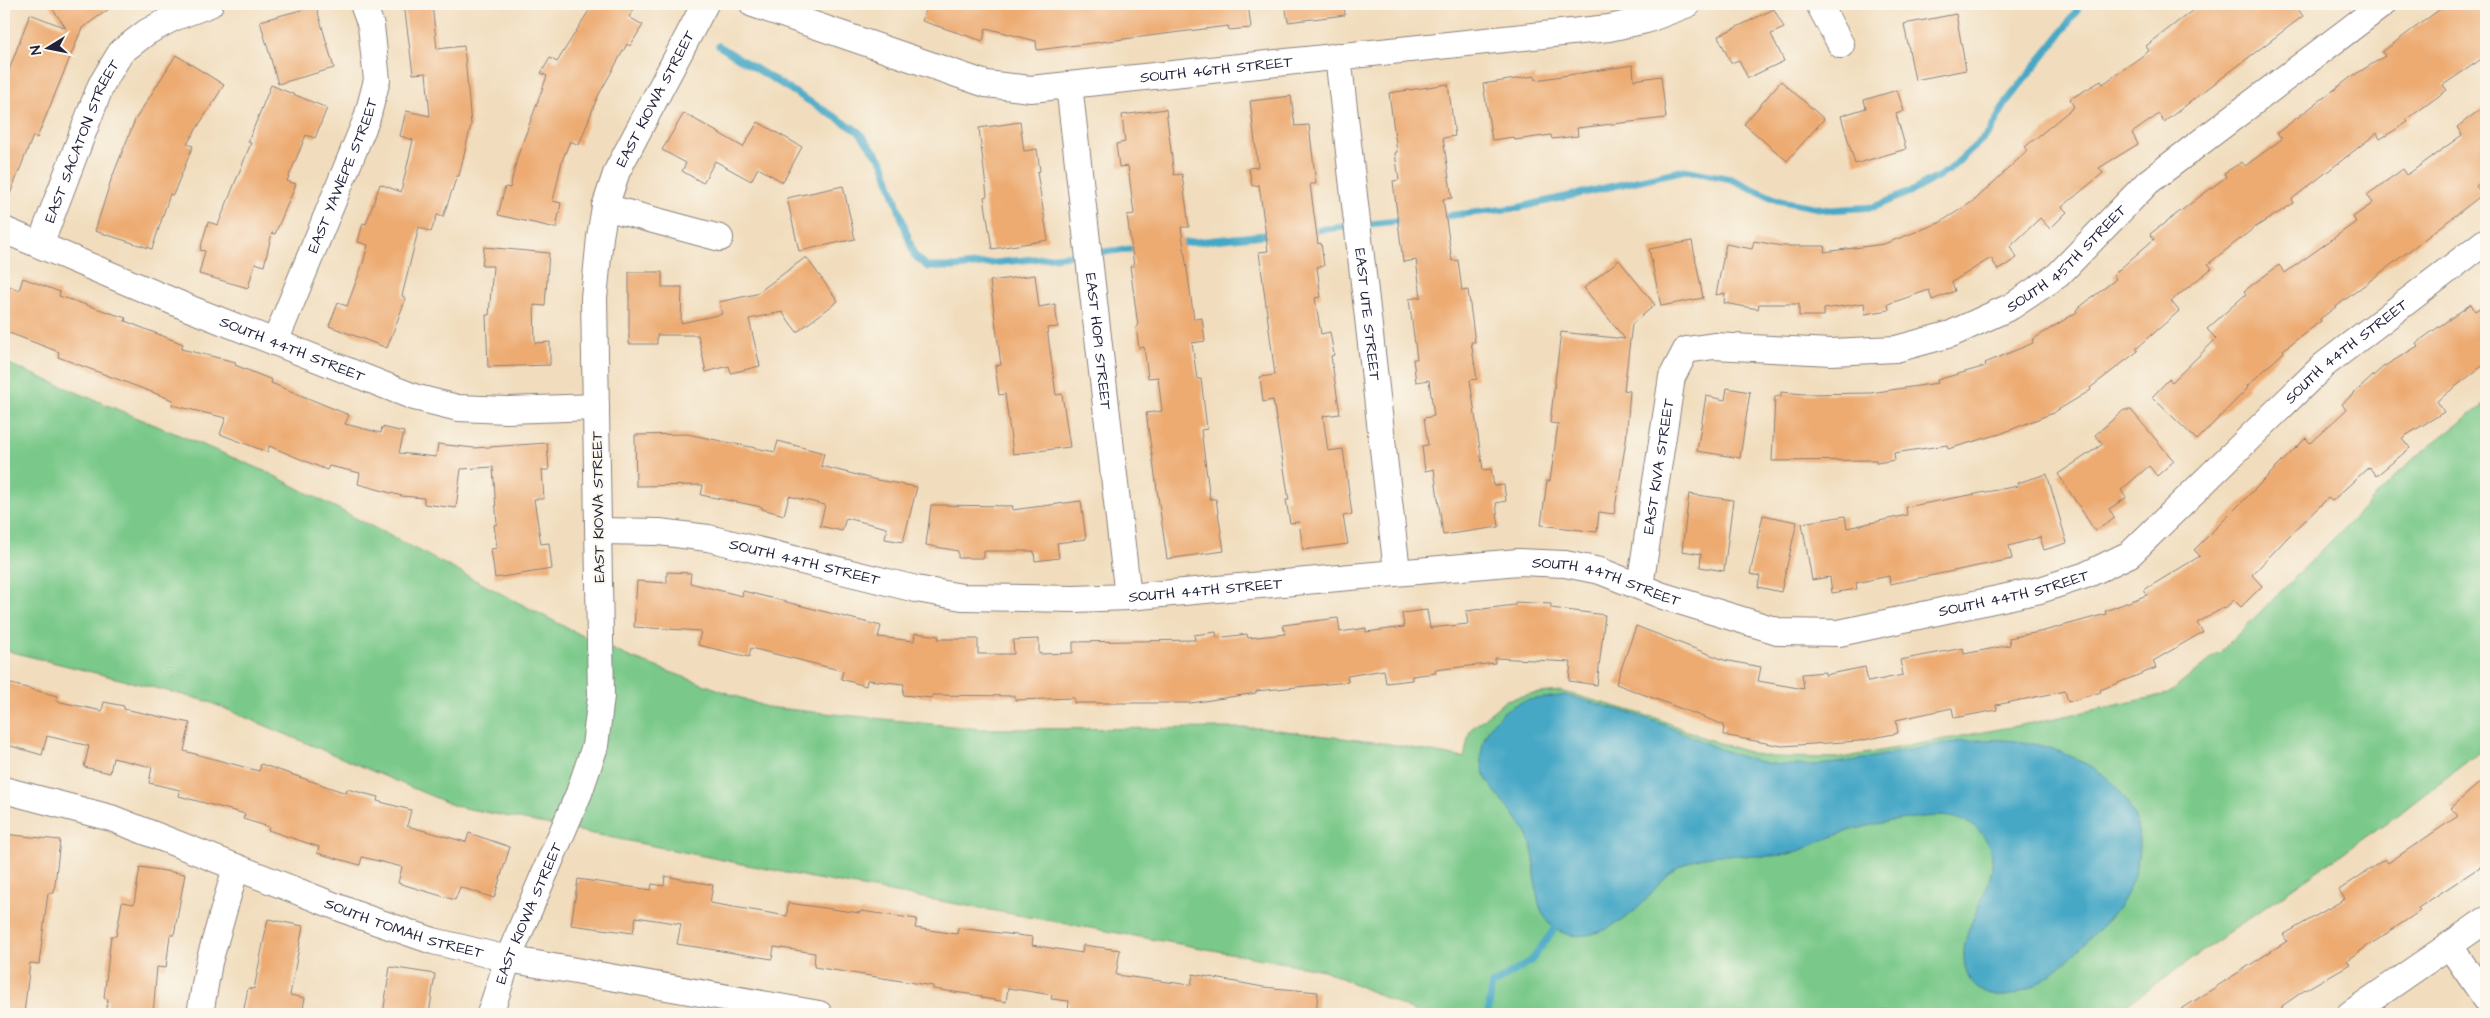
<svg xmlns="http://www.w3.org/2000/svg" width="2490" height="1018" viewBox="0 0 2490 1018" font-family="'Architects Daughter',sans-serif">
	<rect width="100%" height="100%" fill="#fbf7ec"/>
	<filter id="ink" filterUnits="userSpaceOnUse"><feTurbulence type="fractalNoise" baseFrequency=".02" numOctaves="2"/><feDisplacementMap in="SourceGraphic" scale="10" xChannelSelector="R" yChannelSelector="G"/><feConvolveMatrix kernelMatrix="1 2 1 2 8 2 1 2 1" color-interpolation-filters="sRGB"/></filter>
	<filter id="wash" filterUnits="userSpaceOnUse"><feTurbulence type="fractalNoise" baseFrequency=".0096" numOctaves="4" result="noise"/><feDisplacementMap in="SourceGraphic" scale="20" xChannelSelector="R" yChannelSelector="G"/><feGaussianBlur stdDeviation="1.12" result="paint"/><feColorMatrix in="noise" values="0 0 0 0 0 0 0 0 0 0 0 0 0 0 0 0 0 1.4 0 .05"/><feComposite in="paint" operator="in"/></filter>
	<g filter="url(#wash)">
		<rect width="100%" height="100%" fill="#f1ddbd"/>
		<path fill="#7ac98a" stroke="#4e7662" d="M4,362L265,471L577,633L629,657L766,707L981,729L1261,728L1390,744L1464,758L1470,730L1506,700L1530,694L1561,691L1656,718L1707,739L1754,754L1773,757L1842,758L2032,723L2168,694L2219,653L2414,458L2486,403V747L2404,810L2113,1014H1420L1324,970L812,878L455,806L207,701L4,650Z"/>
		<path fill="#46a8c6" stroke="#346580" d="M1564,695C1597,704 1630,712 1662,724C1697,738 1735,759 1773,764C1883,776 1981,703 2088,765C2110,777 2129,797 2136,822C2146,857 2130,898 2105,923C2078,949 2022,1017 1980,990C1967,982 1964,968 1964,953C1965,912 2012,873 1982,834C1972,821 1953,816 1937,816C1901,818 1862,825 1829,838C1812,844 1800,853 1782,855C1747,860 1716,847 1682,865C1664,874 1654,892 1640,906C1620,925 1582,947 1556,929C1526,908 1542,863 1527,834C1516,815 1499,799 1487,780C1472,749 1489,713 1522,702C1534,698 1551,698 1564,695Z"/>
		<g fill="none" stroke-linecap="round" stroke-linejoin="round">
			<path stroke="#46a8c6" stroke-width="7" d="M719,46L858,131L883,162L914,255L928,267H955L1140,248
				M1436,217L1516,208L1685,170L1731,179L1777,200L1829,210L1874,207L1912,191L1948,171L1989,133L2007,101L2060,35L2081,4
				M1307,231L1406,220
				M1175,244L1274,234
				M1488,1014L1492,985L1531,961L1555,928"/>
		</g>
		<g id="blocks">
			<path fill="#edab72" d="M49,4H116L82,28L37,138L33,136L4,209V68L9,70L30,14L66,28Z
				M404,4H432L437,49L464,46L471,125L459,176H457L443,217L437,215L431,232L419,227L402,296L406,298L387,348L329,326L338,303L347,306L363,263L368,245L358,242L363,223L366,224L380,184L401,192L413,140L400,136L406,111L430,116L426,73L413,74Z
				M593,4H637L629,17L643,25L630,46L627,44L597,98L579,145L570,141L562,161L553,201L561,203L556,228L498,215L505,187L510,188L517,158L547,76L541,73L550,58L557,62Z
				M927,4H1248L1251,28L1229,30L1228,26L1037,50L1036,41L986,28L983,41L922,21Z
				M1285,4H1344L1345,15L1288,22Z
				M2201,4H2294L2303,16L2164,122L2159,114L2132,133L2138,144L2099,168L2103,173L2062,207L2067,212L2050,229L2040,218L2010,247L2017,258L1998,270L1991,258L1952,282L1955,291L1932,300L1929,290L1888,304L1889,310L1865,314L1864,303L1824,309V316H1799V304H1759L1758,309L1724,303L1725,293L1716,295L1726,244L1752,249L1754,241L1782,246H1825L1824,252L1884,244L1939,223L1975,200L2027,151L2025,147L2074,107L2070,99L2101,81L2103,84L2149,51L2146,46Z
				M2447,4H2486V56L2443,85L2447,90L2406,120L2408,122L2380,139L2377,133L2292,199L2294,203L2254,228L2208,264L2212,268L2171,301L2179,311L2136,349L2138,351L2090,388L2091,390L2053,413L2000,434L1948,449L1947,445L1894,453L1895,460L1877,463L1876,460L1772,461L1775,396L1781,397V392L1805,394L1870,393L1938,383L1937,380L1986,366L1985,363L2033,343L2032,340L2077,312L2076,310L2116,279L2113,275L2154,239L2150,234L2226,177L2224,173L2242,162L2245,166L2282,139L2277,133L2351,77L2385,56L2382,52Z
				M316,6L334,68L278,84L260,21Z
				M1774,9L1784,28L1771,34L1784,61L1748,78L1739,60L1731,63L1718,36Z
				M1956,14L1966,70L1915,80L1904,24Z
				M176,55L224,85L187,144L193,146L173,195L170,194L152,249L95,231L111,180L135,120Z
				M1633,65L1634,80L1661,76L1666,118L1577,128L1578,136L1552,139L1551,135L1515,140L1514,137L1492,140L1483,84L1535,76L1536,80Z
				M1781,81L1824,119L1787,161L1744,124Z
				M1448,84L1455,136L1443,138L1452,198L1443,199L1452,261L1458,260L1462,291L1468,290L1475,342H1471L1477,379L1470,380L1483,470L1491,469L1494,486L1504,485L1506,501L1496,503L1499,527L1443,535L1434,469L1425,471L1422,446L1428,445L1424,418L1434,416L1429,380L1416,382L1413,359H1417L1409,299L1421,297L1416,260L1403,262L1393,181L1399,180L1395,153L1397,152L1389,93Z
				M271,85L327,108L315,138L306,135L287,181L296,184L275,234L272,233L264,266L255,263L248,288L199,274L205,251L200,250L208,222L218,225L251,143L248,142Z
				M1897,90L1904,111L1896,114L1906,149L1855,164L1841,116L1866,108L1864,100Z
				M1291,96L1295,126L1309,125L1316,184H1310L1318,244L1321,243L1324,266L1317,267L1321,297L1315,298L1321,334L1330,332L1334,355L1331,356L1340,414L1323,416L1328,451L1343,449L1352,514L1343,516L1348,544L1303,550L1299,522L1290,523L1286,500H1289L1273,400L1263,402L1260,377L1275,375L1259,252L1268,251L1259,185L1252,186L1249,168L1258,167L1250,101Z
				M2486,105V178L2476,186L2482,195L2320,319L2321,321L2283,350L2284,352L2247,386L2248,388L2197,440L2152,397L2169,379L2172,382L2216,339L2207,329L2246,294L2244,291L2279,265L2285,273L2356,222L2353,217L2373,203L2367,195L2403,169L2407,175L2462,135L2457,127Z
				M1166,109L1174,175L1182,174L1189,227H1181L1194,319L1202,318L1205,341L1192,343L1197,379H1201L1207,429L1201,430L1210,499H1216L1224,551L1167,559L1146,413L1162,411L1158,377L1148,378L1144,347L1139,348L1136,327L1138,326L1130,266H1134L1127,215L1134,214L1128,166L1119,167L1116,144L1125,142L1122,115Z
				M684,113L743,147L758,122L802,147L783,182L758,168L751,181L715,161L703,183L682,171L686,163L662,150Z
				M1020,122L1024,151L1037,149L1040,171L1037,172L1048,240L992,249L984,197L987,196L979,128Z
				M843,186L855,239L799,251L787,198Z
				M1692,241L1703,298L1661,306L1649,249Z
				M484,247L549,253L545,306L534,305L535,343L550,342V365L488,367L486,315H489L493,266H482Z
				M806,257L838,301L797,332L782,312L749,319L760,366L731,373L729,366L706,372L698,335H657V344H629V272H662V287H682L681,323L722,314L719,302L756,294Z
				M1619,260L1655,305L1632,324L1624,390L1630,391L1626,441L1614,514L1599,512L1597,532L1541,525L1547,481H1550L1558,424L1550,423L1561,332L1625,339L1584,288Z
				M1035,275L1039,307L1055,304L1058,327L1047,328L1056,395L1062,394L1070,447L1013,454L1005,394L999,395L995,366L1001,365L990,281Z
				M23,278L60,292L59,296L126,318L125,321L183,344L181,349L236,362L235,365L272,380L271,383L349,415L345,424L381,433L382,427L404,432L399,453L436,457L438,444L474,448L547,443L549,470H542L544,499H534L541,544L549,543L552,569L495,578L491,549L497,548L494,525L497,524L493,467L461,469L456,508L424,504V498L402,496L358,484L360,473L329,466L327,470L269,446L267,452L220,434L226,418L172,405L173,400L58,357L59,352L4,331V284L19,290Z
				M2471,304L2475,311L2486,304V363L2437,401L2444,412L2402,438L2410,448L2376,476L2369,467L2332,501L2328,498L2287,538L2252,575L2262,586L2241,607L2234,600L2224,609L2223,608L2197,623L2203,632L2153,661L2156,668L2100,690L2101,692L2068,702L2065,691L1996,705L1997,710L1954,718L1952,708L1896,720L1898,733L1859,741L1782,746L1723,735L1724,725L1616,684L1636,626L1724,660L1761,667L1758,681L1804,689L1802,674L1825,672V675L1865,667L1868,682L1903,675L1900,660L1963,648L1964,654L2010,645L2009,638L2044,631L2106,614L2105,611L2147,595L2144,590L2200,556L2194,550L2306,438L2310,443L2346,410L2342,404L2383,367L2418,346L2416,343Z
				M1727,388L1750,392L1740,458L1697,451L1706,396L1725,400Z
				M2124,410H2131L2174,461L2157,476L2149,466L2121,490L2126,498L2109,509L2115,518L2095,531L2058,474L2103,444L2095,435Z
				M687,434L775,452L778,441L824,453L821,466L877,480L917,487L903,542L885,539L887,528L846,518L842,531L820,526L825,505L789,496L784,515L762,509V507L701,495L703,485L636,486L635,435Z
				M2047,474L2067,543L2044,550L2040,537L2009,546L2012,559L1890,584L1889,576L1856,583L1857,589L1832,593L1830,577L1812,580L1802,523L1845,516L1847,528L1907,515L1906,507L2018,486L2017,483Z
				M1689,494L1733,500L1724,571L1700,567L1701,554L1682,551Z
				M1081,501L1086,539L1057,543L1059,558L1035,561L1034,551H984V558H958V551L926,545L931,505L1013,506L1012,510Z
				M1763,515L1797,522L1781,592L1758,587L1760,576L1750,574Z
				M667,572L691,573L690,583L742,596L743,591L881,626L878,637L914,641L915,633L939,636L938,639H978V654H1014L1013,640L1039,639V654L1073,653V642L1195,640L1194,635L1216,632L1217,638L1247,634L1248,638L1285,634L1283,625L1338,618L1340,632L1366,628V632L1404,627L1402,613L1427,610L1430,628L1468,624L1466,611L1515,605V602L1551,604V608L1605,615L1597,685L1569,681L1571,662L1495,658V663L1435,670L1436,673L1412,676V680L1386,683L1384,670L1347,676L1348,682L1256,691V693L1191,703H1074V698L1015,700V696L932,695V698L903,695L904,684L867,680L866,686L841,679L843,671L751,648L749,657L698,645L701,631L634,627L637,581L667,583Z
				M4,682L57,696L56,701L102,711L104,702L124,706V709L190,723L184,751L259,771L261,764L346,793L347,789L378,797L377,801L411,810L407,826L466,842L469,833L510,847L494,898L460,887L455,900L398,883L402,867L362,857L360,865L317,853L319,847L268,830L269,827L243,819L245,814L179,796L180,790L149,783L152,767L113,758L110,773L84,767L89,746L47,736L42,755L4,744Z
				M2486,777V863L2418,908L2420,911L2347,960L2350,964L2305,990L2282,1006L2283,1008L2274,1014H2174L2287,941L2283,935L2345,899L2339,890L2385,859L2388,863L2458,816L2451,808Z
				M4,834L60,840L54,893H48L39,964L30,963L24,1014H4V912L7,888H4Z
				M140,867L185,874L174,935H170L166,968L157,967L153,1014H105L108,999L104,998L111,936H116L122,902L134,904Z
				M665,876L713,885L710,903L787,916L788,903L860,913L861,911L917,919L915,928L957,934L958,928L1033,937L1032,945L1082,953L1083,945L1120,950L1116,975L1191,985L1193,974L1263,987L1318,992L1316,1014H1080L1068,1013L1069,1001L1051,999L1052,995L1008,988L1006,1002L982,998V996L933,989V986L814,967L815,953L774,947L772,959L677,944L681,924L636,917L633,933L571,925L578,879L651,890L652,884L664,886Z
				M268,919L303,926L290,995L305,998L302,1014H243L248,988L254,989Z
				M390,967L435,974L429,1014H383Z"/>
		</g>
	</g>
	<g filter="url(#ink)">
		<use href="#blocks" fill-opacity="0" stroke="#8a807c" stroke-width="1"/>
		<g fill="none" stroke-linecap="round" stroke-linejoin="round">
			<defs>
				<g id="minor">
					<path id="s1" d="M753,4L986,84L1031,89L1609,28L1646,20L1688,4"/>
					<path d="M1819,4L1841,45"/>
					<path id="s2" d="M1338,56L1397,571"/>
					<path id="s3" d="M1069,85L1128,597"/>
					<path d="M605,207L720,238"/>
					<path id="s4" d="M4,230L191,309L414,397L458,408L507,410L596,407"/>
					<path id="s5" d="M40,245L101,85L121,52L147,32L173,18L210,4"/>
					<path id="s6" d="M275,342L367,118L377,80L371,26L363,4"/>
					<path id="s7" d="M599,531L659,532L708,538L916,589L962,597L1074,599L1128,597L1518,562L1565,564L1600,571L1663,596L1781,632L1839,633L2040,590L2086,575L2130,554L2324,365L2486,241"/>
					<path id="s8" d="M1640,586L1672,377L1686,350L1714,346L1831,352L1896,349L1951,334L2012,306L2058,275L2148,182L2383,4"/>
					<path id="s9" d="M4,790L111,818L363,917L433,941L508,959L819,1014"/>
					<path d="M2449,945L2486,999"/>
					<path d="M200,1014L209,962L236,867"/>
					<path id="s10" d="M490,1014L508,959L579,793L595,746L601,696L594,298L600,237L605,207L617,171L705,4"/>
					<path d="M2350,1014L2486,920"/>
				</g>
			</defs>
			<use href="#minor" stroke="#8a807c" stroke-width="28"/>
			<use href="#minor" stroke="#fff" stroke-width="26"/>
		</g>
	</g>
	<g text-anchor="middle" stroke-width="4" stroke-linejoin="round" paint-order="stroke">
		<g font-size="15" fill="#22223b" stroke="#fbf7ec">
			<text dy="5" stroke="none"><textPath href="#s1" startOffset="478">SOUTH 46TH STREET</textPath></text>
			<text dy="5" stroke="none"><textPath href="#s10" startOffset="948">EAST KIOWA STREET</textPath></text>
			<text dy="5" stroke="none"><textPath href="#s5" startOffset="112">EAST SACATON STREET</textPath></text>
			<text dy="5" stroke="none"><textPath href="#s6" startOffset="180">EAST YAWEPE STREET</textPath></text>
			<text dy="5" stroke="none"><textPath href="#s8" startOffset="649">SOUTH 45TH STREET</textPath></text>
			<text dy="5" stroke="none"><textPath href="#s2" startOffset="260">EAST UTE STREET</textPath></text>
			<text dy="5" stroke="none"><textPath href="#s3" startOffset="258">EAST HOPI STREET</textPath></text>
			<text dy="5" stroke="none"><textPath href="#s4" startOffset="312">SOUTH 44TH STREET</textPath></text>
			<text dy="5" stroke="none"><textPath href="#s7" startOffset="1859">SOUTH 44TH STREET</textPath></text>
			<text dy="5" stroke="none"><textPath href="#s8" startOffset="121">EAST KIVA STREET</textPath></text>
			<text transform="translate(598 507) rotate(-91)" y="5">EAST KIOWA STREET</text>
			<text dy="5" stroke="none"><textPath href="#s7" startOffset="209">SOUTH 44TH STREET</textPath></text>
			<text dy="5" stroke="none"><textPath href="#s7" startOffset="1019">SOUTH 44TH STREET</textPath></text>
			<text dy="5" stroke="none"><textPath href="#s7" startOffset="614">SOUTH 44TH STREET</textPath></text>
			<text dy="5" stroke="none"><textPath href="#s7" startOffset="1439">SOUTH 44TH STREET</textPath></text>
			<text dy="5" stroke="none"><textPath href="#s10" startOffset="108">EAST KIOWA STREET</textPath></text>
			<text dy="5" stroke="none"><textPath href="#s9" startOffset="424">SOUTH TOMAH STREET</textPath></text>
		</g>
	</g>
	<rect width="2490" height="1018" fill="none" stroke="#fbf7ec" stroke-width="20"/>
	<g transform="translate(48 48) rotate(260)" stroke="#fbf7ec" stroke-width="4" paint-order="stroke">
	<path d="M0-4L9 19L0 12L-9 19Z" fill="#22223b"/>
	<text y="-8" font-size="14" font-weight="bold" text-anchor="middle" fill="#22223b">N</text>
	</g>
</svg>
